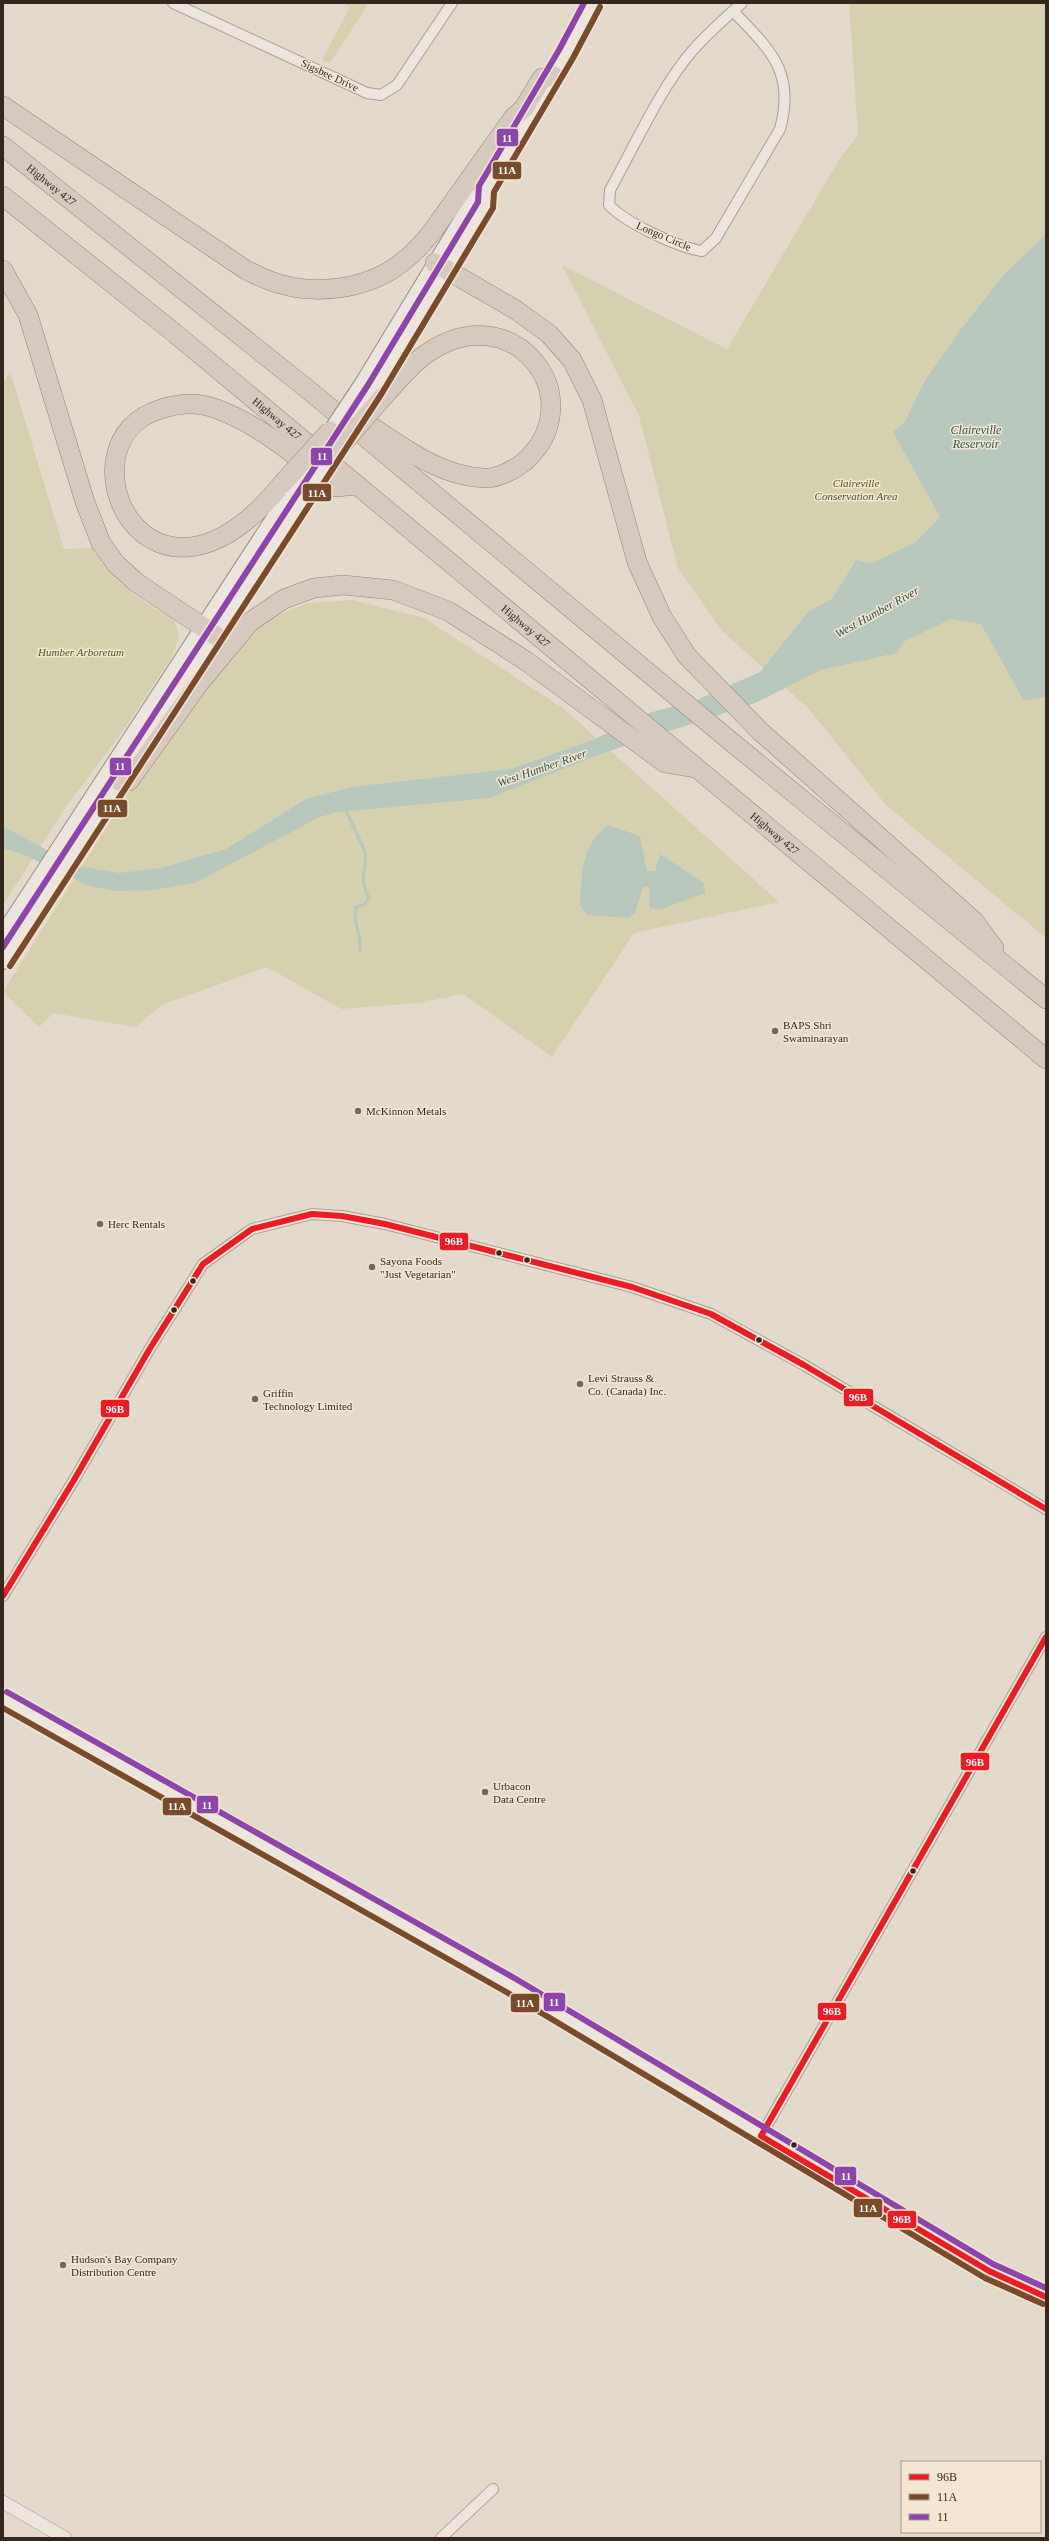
<svg xmlns="http://www.w3.org/2000/svg" width="1049" height="2541" viewBox="0 0 1049 2541" font-family="Georgia,serif">
	<rect width="100%" height="100%" fill="#e3dacc"/>
	<path fill="#d5d1af" d="M342,3H369L330,63L322,60L350,7Z
		M849,3H1046V938L887,806L809,709L722,631L678,568L639,416L562,265L727,349L839,160L858,135Z
		M10,371L64,549L92,548C112,579 139,603 174,618L179,636L172,656L125,728L66,807L3,905V384Z
		M352,600L424,618L563,708L779,902L634,933L552,1057L463,994L419,1003L341,1009L267,967L164,1004L135,1027L53,1013L39,1027L3,992L153,753L205,686L265,621L307,603Z"/>
	<path fill="#b8c7bb" d="M1046,234V697L1024,701L981,624L951,619L905,641L896,653L821,670L755,703L606,752L490,798L337,812L320,817L195,883L153,890L115,891L89,886L27,856L3,848V826L76,866L119,873L161,868L226,849L306,799L352,787L511,769L593,740L649,713L697,700L760,672L809,611L832,599L856,560L872,563L916,542L940,517L893,432L905,422L924,382L961,329L1003,276Z
		M608,825L640,836L647,871H655L660,854L704,883L705,893L659,910L649,908L650,887H643L635,913L629,918L588,915L580,906C582,873 580,847 608,825Z"/>
	<g fill="none" stroke-linecap="round" stroke-linejoin="round">
		<path stroke="#b8c7bb" stroke-width="3" d="M345,809L365,851C368,872 357,875 369,898L365,904L356,907C352,922 362,935 360,950"/>
		<defs>
			<path id="minor" d="M173,3L367,93L381,95L397,85L452,3
				M733,11C769,49 796,71 780,129L716,238L702,251C677,247 626,223 609,205L610,190C634,147 662,85 693,50C708,33 725,18 742,3
				M3,1596L74,1480L149,1350L203,1264L252,1229L312,1214L342,1216L385,1224L632,1287L711,1314L804,1365L1046,1509
				M761,2136L1046,1637
				M441,2538L493,2489"/>
			<path id="tertiary" d="M3,1699L512,1986L989,2271L1046,2297
				M3,2502L65,2538"/>
			<path id="secondary" d="M364,380L475,197L486,190
				M375,389L474,225L486,204V190L566,54L593,3
				M3,933L291,491
				M3,962L40,902L302,501"/>
			<g id="motorway">
				<path d="M3,106L246,270C257,275 268,281 280,284C321,296 373,288 406,259C427,242 441,219 456,198C475,171 494,145 513,118L524,108L542,78L554,76"/>
				<path id="s1" d="M3,146L311,392L734,744L1046,999"/>
				<path id="s2" d="M3,196L172,331L1046,1059"/>
				<path d="M435,263L516,310L549,334L572,360L592,400L637,562L662,617L687,656L761,732L974,921L994,948"/>
				<path d="M3,270L28,315L85,502L101,543L116,564L137,583L215,635"/>
				<path d="M351,414C393,438 432,475 483,478C497,479 514,470 524,462C596,398 510,289 422,357C408,368 396,383 384,396"/>
				<path d="M282,484C147,650 54,441 161,409C179,403 199,402 217,409C262,426 298,458 336,487L357,485"/>
				<path d="M120,781H129L200,682L250,622L284,599L314,588L343,585L393,590L448,611L526,661L665,763L695,768"/>
			</g>
		</defs>
		<use href="#minor" stroke="#a89f96" stroke-width="12"/>
		<use href="#tertiary" stroke="#a89f96" stroke-width="14"/>
		<use href="#secondary" stroke="#988f85" stroke-width="16"/>
		<use href="#motorway" stroke="#8d857c" stroke-width="20"/>
		<use href="#minor" stroke="#ebe5de" stroke-width="10"/>
		<use href="#tertiary" stroke="#ebe5de" stroke-width="13"/>
		<use href="#secondary" stroke="#ebe5de" stroke-width="14"/>
		<use href="#motorway" stroke="#d6c9bd" stroke-width="19"/>
		<defs>
			<path id="secondary-bridge" d="M358,415L375,389
				M325,439L364,380
				M291,491L308,465
				M302,501L335,451"/>
			<path id="motorway-bridge" d="M330,458L384,396
				M282,484L330,431"/>
		</defs>
		<use href="#secondary-bridge" stroke="#988f85" stroke-width="16" stroke-linecap="butt"/>
		<use href="#motorway-bridge" stroke="#8d857c" stroke-width="20" stroke-linecap="butt"/>
		<use href="#secondary-bridge" stroke="#ebe5de" stroke-width="14"/>
		<use href="#motorway-bridge" stroke="#d6c9bd" stroke-width="19"/>
		<defs>
			<path id="bus-1" d="M3,1596L74,1480L149,1350L203,1264L252,1229L312,1214L342,1216L385,1224L632,1287L711,1314L804,1365L1046,1509
				M761,2136L1046,1637
				M761,2136L989,2271L1046,2297"/>
			<path id="bus-2" d="M10,966L382,393L493,208L494,192L573,58L600,7
				M3,1708L508,1993L985,2278L1043,2304"/>
			<path id="bus-3" d="M3,947L368,385L478,202L479,186L559,50L584,3
				M7,1692L516,1979L993,2264L1046,2288"/>
		</defs>
		<use href="#bus-1" stroke="#f4e6d2" stroke-width="9"/>
		<use href="#bus-2" stroke="#f4e6d2" stroke-width="9"/>
		<use href="#bus-3" stroke="#f4e6d2" stroke-width="9"/>
		<use href="#bus-1" stroke="#ed1c24" stroke-width="6"/>
		<use href="#bus-2" stroke="#7a4b2a" stroke-width="6"/>
		<use href="#bus-3" stroke="#8e44ad" stroke-width="6"/>
	</g>
	<g fill="#73665b" stroke="#f4e6d2" stroke-width="1.5">
		<circle cx="775" cy="1031" r="4"/>
		<circle cx="358" cy="1111" r="4"/>
		<circle cx="100" cy="1224" r="4"/>
		<circle cx="372" cy="1267" r="4"/>
		<circle cx="580" cy="1384" r="4"/>
		<circle cx="255" cy="1399" r="4"/>
		<circle cx="485" cy="1792" r="4"/>
		<circle cx="63" cy="2265" r="4"/>
	</g>
	<g fill="#36271e" stroke="#f4e6d2" stroke-width="1.5">
		<circle cx="499" cy="1253" r="3.5"/>
		<circle cx="527" cy="1260" r="3.5"/>
		<circle cx="193" cy="1281" r="3.5"/>
		<circle cx="174" cy="1310" r="3.5"/>
		<circle cx="759" cy="1340" r="3.5"/>
		<circle cx="913" cy="1871" r="3.5"/>
		<circle cx="794" cy="2145" r="3.5"/>
	</g>
	<g text-anchor="middle" stroke-width="3" stroke-linejoin="round" paint-order="stroke">
		<g font-size="11" fill="#36271e" stroke="#f4e6d2">
			<text transform="translate(330 75) rotate(25)" y="4">Sigsbee Drive</text>
			<text dy="4" stroke="none"><textPath href="#s1" startOffset="62">Highway 427</textPath></text>
			<text transform="translate(664 236) rotate(23)" y="4">Longo Circle</text>
			<text dy="4" stroke="none"><textPath href="#s2" startOffset="353">Highway 427</textPath></text>
			<text dy="4" stroke="none"><textPath href="#s2" startOffset="677">Highway 427</textPath></text>
			<text dy="4" stroke="none"><textPath href="#s2" startOffset="1001">Highway 427</textPath></text>
		</g>
		<g font-size="11" font-style="italic" fill="#4c5226" stroke="#f4e6d2">
			<text x="856" y="487">Claireville<tspan x="856" dy="13">Conservation Area</tspan></text>
			<text x="81" y="656">Humber Arboretum</text>
		</g>
		<g font-size="11" fill="#36271e" stroke="#f4e6d2" text-anchor="start">
			<text x="783" y="1029">BAPS Shri<tspan x="783" dy="13">Swaminarayan</tspan></text>
			<text x="366" y="1115">McKinnon Metals</text>
			<text x="108" y="1228">Herc Rentals</text>
			<text x="380" y="1265">Sayona Foods<tspan x="380" dy="13">"Just Vegetarian"</tspan></text>
			<text x="588" y="1382">Levi Strauss &amp;<tspan x="588" dy="13">Co. (Canada) Inc.</tspan></text>
			<text x="263" y="1397">Griffin<tspan x="263" dy="13">Technology Limited</tspan></text>
			<text x="493" y="1790">Urbacon<tspan x="493" dy="13">Data Centre</tspan></text>
			<text x="71" y="2263">Hudson's Bay Company<tspan x="71" dy="13">Distribution Centre</tspan></text>
		</g>
		<g font-size="12" font-style="italic" fill="#2e554e" stroke="#f4e6d2">
			<text x="976" y="434">Claireville<tspan x="976" dy="14">Reservoir</tspan></text>
			<text transform="translate(877 612) rotate(-29)" y="4">West Humber River</text>
			<text transform="translate(542 768) rotate(-19)" y="4">West Humber River</text>
		</g>
	</g>
	<g stroke="#f4e6d2" stroke-width="1.5">
		<rect x="496" y="128" width="23" height="19" rx="4" fill="#8e44ad"/>
		<rect x="492" y="161" width="30" height="19" rx="4" fill="#7a4b2a"/>
		<rect x="310" y="447" width="23" height="19" rx="4" fill="#8e44ad"/>
		<rect x="302" y="483" width="30" height="19" rx="4" fill="#7a4b2a"/>
		<rect x="109" y="757" width="23" height="19" rx="4" fill="#8e44ad"/>
		<rect x="97" y="799" width="31" height="19" rx="4" fill="#7a4b2a"/>
		<rect x="439" y="1232" width="30" height="19" rx="4" fill="#ed1c24"/>
		<rect x="843" y="1388" width="31" height="19" rx="4" fill="#ed1c24"/>
		<rect x="100" y="1399" width="30" height="19" rx="4" fill="#ed1c24"/>
		<rect x="960" y="1752" width="30" height="19" rx="4" fill="#ed1c24"/>
		<rect x="196" y="1795" width="23" height="19" rx="4" fill="#8e44ad"/>
		<rect x="162" y="1797" width="30" height="19" rx="4" fill="#7a4b2a"/>
		<rect x="543" y="1992" width="23" height="20" rx="4" fill="#8e44ad"/>
		<rect x="510" y="1993" width="30" height="20" rx="4" fill="#7a4b2a"/>
		<rect x="817" y="2002" width="30" height="19" rx="4" fill="#ed1c24"/>
		<rect x="834" y="2166" width="23" height="20" rx="4" fill="#8e44ad"/>
		<rect x="853" y="2198" width="30" height="20" rx="4" fill="#7a4b2a"/>
		<rect x="887" y="2210" width="30" height="19" rx="4" fill="#ed1c24"/>
	</g>
	<g font-size="11" text-anchor="middle" font-weight="bold" fill="#fff">
		<text x="507" y="142">11</text>
		<text x="507" y="174">11A</text>
		<text x="322" y="460">11</text>
		<text x="317" y="497">11A</text>
		<text x="120" y="770">11</text>
		<text x="112" y="812">11A</text>
		<text x="454" y="1245">96B</text>
		<text x="858" y="1401">96B</text>
		<text x="115" y="1413">96B</text>
		<text x="975" y="1766">96B</text>
		<text x="207" y="1809">11</text>
		<text x="177" y="1810">11A</text>
		<text x="554" y="2006">11</text>
		<text x="525" y="2007">11A</text>
		<text x="832" y="2015">96B</text>
		<text x="846" y="2180">11</text>
		<text x="868" y="2212">11A</text>
		<text x="902" y="2223">96B</text>
	</g>
	<rect width="1049" height="2541" fill="none" stroke="#36271e" stroke-width="8"/>
	<rect x="901" y="2461" width="140" height="72" fill="#f4e6d2" stroke="#a89a8a"/>
	<rect x="909" y="2474" width="20" height="6" fill="#ed1c24" stroke="#a89a8a"/>
	<text x="937" y="2481" font-size="12" fill="#36271e">96B</text>
	<rect x="909" y="2494" width="20" height="6" fill="#7a4b2a" stroke="#a89a8a"/>
	<text x="937" y="2501" font-size="12" fill="#36271e">11A</text>
	<rect x="909" y="2514" width="20" height="6" fill="#8e44ad" stroke="#a89a8a"/>
	<text x="937" y="2521" font-size="12" fill="#36271e">11</text>
</svg>
